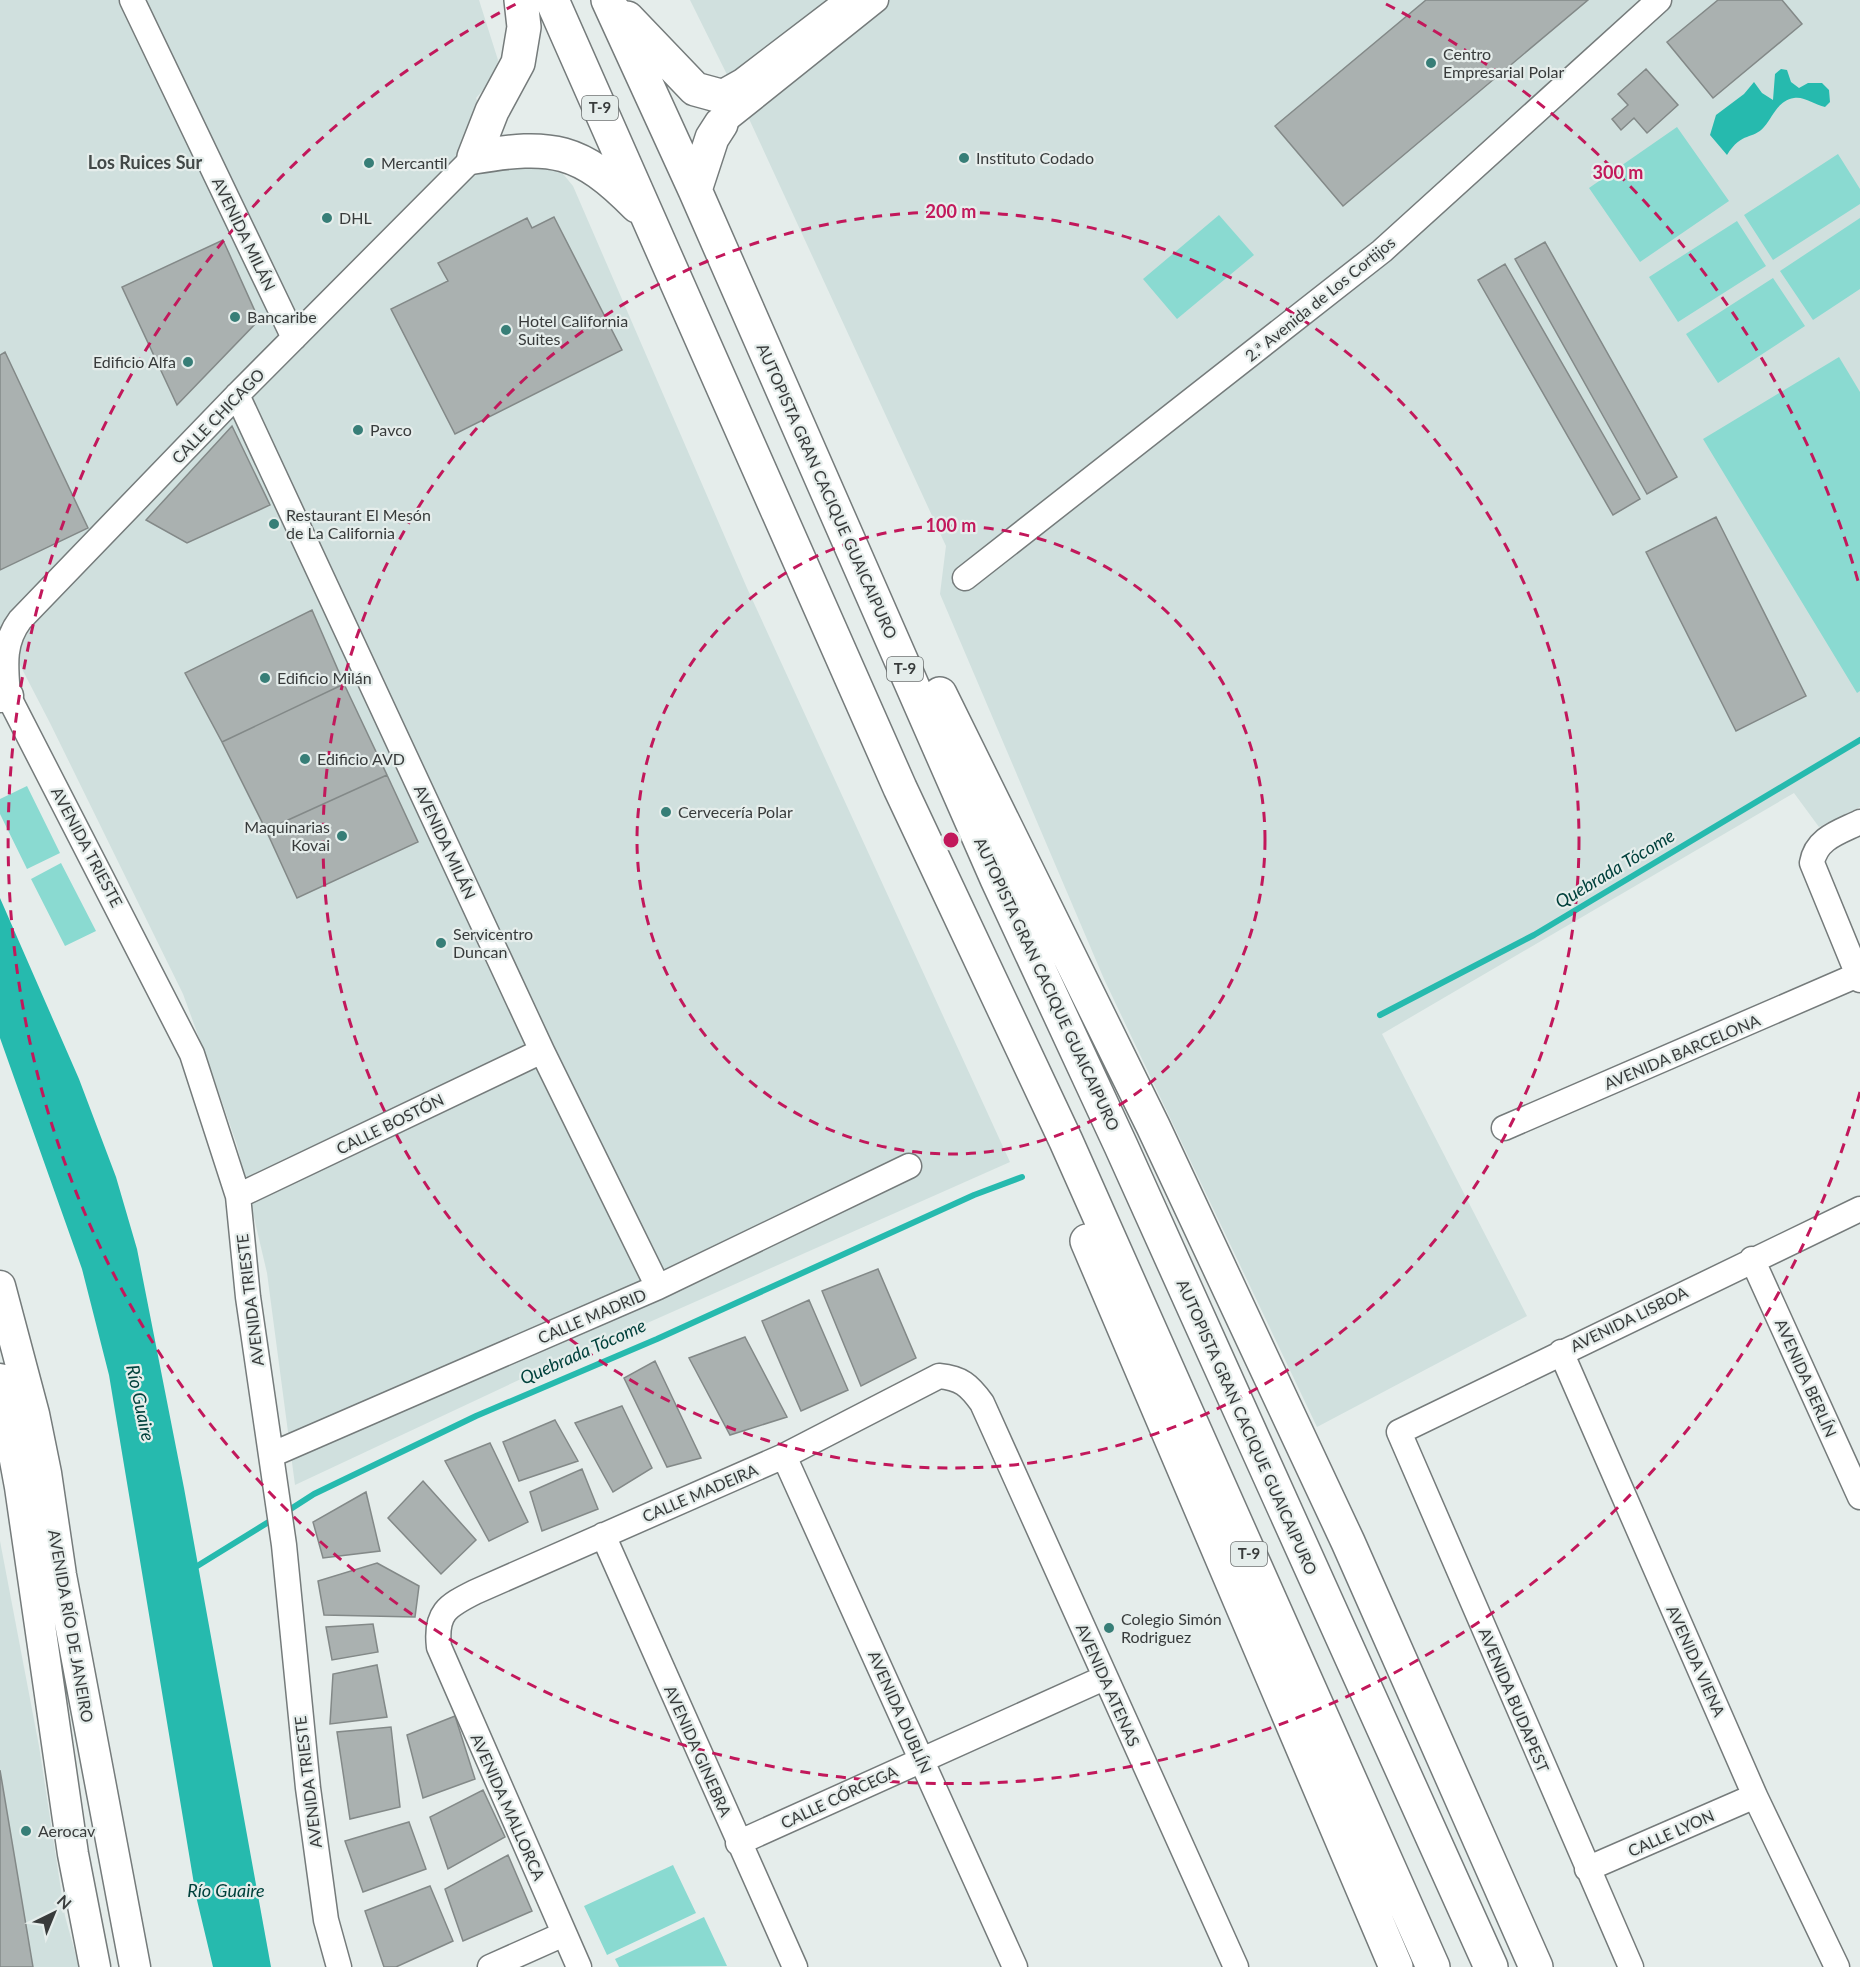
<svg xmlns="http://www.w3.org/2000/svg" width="1860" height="1967" viewBox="0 0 1860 1967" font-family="Lato,sans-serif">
	<rect width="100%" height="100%" fill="#e5edeb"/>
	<path fill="#d0e0de" d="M0,0H479L498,60L496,75L476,98L506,164L559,169L573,186L747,588L1010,1162L521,1379L295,1485L267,1273L237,1145L213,1076L183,994L50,723L7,640L0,644Z
		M690,0H1860V807L1819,827L1794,793L1382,1034L1527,1316L1317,1427L1104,979L940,594L946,546L750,121Z
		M0,1541L39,1746L65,1916L79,1967H0Z"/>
	<path fill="#8adad1" d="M1677,127L1729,201L1640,262L1589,188Z
		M1838,154L1860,189V204L1773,260L1744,215Z
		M1219,215L1254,255L1177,319L1143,279Z
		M1860,218V289L1813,320L1780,271Z
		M1737,221L1766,266L1678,322L1649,277Z
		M1773,278L1805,326L1718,383L1686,334Z
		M1839,357L1860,392V691L1857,693L1703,439Z
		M27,786L60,853L27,869L0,814V799Z
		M61,863L96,931L65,946L31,879Z
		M673,1865L696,1913L607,1955L584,1906Z
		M704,1917L727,1966L619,1967L615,1959Z"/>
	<path fill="#26baae" d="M1781,69L1787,70L1791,82L1799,88L1808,83H1822L1829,90L1830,102L1825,107C1815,105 1804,96 1794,98C1777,101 1773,117 1764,127C1753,140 1742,131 1727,155L1710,135L1716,115L1744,94L1754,82L1762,93L1773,100L1775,74Z
		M0,898L79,1079L116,1177L137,1249L184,1488L271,1967H213L196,1896L109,1375L82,1269L0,1038Z"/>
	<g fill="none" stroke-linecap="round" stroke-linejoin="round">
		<path stroke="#26baae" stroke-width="6" d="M1380,1015L1534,935L1860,740
			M286,1512L314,1494L476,1416L657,1339L974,1195L1022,1177
			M194,1568L275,1518"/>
	</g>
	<path fill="#aab1b0" stroke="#838988" stroke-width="1.5" d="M1426,0H1588L1343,206L1275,126Z
		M1718,0H1782L1802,24L1713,98L1667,42Z
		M1646,69L1678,105L1647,133L1634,118L1621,130L1612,119L1628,105L1618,94Z
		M554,217L622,350L455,434L391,309L448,281L438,263L527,218L532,228Z
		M223,240L259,320L177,405L122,287Z
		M1545,242L1677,477L1647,494L1515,259Z
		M1505,264L1640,499L1613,515L1478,280Z
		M5,352L88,528L0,570V355Z
		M232,426L270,505L187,543L146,520Z
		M1716,517L1806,696L1736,731L1646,552Z
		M312,610L344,684L222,742L185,673Z
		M344,684L387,775L266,830L222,742Z
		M387,775L418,842L297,898L266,830Z
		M878,1269L916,1358L861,1386L822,1291Z
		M809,1300L848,1390L801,1411L762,1321Z
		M745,1337L787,1417L730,1435L689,1358Z
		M655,1361L701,1458L667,1467L624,1378Z
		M622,1406L652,1468L613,1492L575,1423Z
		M555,1420L578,1461L519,1481L503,1442Z
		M490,1443L528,1522L489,1541L445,1461Z
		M582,1469L598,1509L542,1531L530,1492Z
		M423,1481L476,1540L441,1574L388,1518Z
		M366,1492L380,1551L323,1558L313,1522Z
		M377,1563L419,1586L415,1617L324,1615L318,1581Z
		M373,1624L378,1652L332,1660L326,1627Z
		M377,1665L387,1717L330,1724L333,1674Z
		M455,1716L475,1779L423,1798L407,1735Z
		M391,1727L400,1807L350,1819L337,1732Z
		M0,1770L33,1967H0Z
		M483,1790L505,1837L448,1869L430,1817Z
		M409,1822L426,1869L363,1892L345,1841Z
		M508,1855L532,1911L463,1941L445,1889Z
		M430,1886L453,1941L396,1967H384L365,1911Z"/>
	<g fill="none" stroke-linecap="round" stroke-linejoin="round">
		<defs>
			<path id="minor" d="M132,0L294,338
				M717,95L742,81L848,0
				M721,124L876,0
				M237,395L542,1051L658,1287
				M965,578L1382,251L1659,0
				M0,680L192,1054L238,1196L248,1297L284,1545L308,1788L326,1920L339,1967
				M8,696C6,668 2,644 20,620L237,395L474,157
				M1860,822C1840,832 1816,838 1812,863L1860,980
				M1504,1128L1860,974
				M238,1196L542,1051
				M1752,1259L1860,1497
				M1561,1352L1755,1796L1837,1967
				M271,1455L658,1287L909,1166
				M784,1456L1015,1967
				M603,1535L795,1967
				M738,1843L1104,1678
				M1587,1869L1755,1796
				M490,1967L564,1934
				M579,1967L439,1647C435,1613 447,1606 475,1592L784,1456L939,1376C961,1378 969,1385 982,1403L1236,1967
				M1631,1967L1399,1432L1860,1209"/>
			<path id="tertiary" d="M0,697L8,696
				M0,1286L34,1414L46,1473L61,1575L135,1967
				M0,1379L20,1487L73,1854L95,1967"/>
			<path id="motorway" d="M552,0L900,788L1066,1141L1433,1967
				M608,0L695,190L997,879L1121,1146L1491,1967
				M627,18L695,89L717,95
				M474,157C552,144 580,148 637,206
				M474,157L492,111L518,63L524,27L521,0
				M695,190L712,138L721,124
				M940,694L1153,1126L1348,1542L1536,1967
				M1087,1241L1396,1967"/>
		</defs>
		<use href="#minor" stroke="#757b7b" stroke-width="27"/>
		<use href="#tertiary" stroke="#757b7b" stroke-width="33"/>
		<use href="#motorway" stroke="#757b7b" stroke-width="36"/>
		<use href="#minor" stroke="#fff" stroke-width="24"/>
		<use href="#tertiary" stroke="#fff" stroke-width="30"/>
		<use href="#motorway" stroke="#fff" stroke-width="33"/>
	</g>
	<g fill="none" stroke="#c2185b" stroke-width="3" stroke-dasharray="10 8">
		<circle cx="951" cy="840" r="314"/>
		<circle cx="951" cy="840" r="628"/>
		<path d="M1860 1092A943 943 0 1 1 516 4M1386 4A943 943 0 0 1 1860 588"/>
	</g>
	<g fill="#377e77" stroke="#e5edeb" stroke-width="2">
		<circle cx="1431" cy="63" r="6"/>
		<circle cx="964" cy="158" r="6"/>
		<circle cx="369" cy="163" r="6"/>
		<circle cx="327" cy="218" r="6"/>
		<circle cx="235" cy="317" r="6"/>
		<circle cx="506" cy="330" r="6"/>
		<circle cx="188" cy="362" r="6"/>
		<circle cx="358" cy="430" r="6"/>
		<circle cx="274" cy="524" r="6"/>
		<circle cx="265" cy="678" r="6"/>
		<circle cx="305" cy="759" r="6"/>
		<circle cx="666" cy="812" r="6"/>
		<circle cx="342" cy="836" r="6"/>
		<circle cx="441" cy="943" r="6"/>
		<circle cx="1109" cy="1628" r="6"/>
		<circle cx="26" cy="1831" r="6"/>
	</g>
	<g text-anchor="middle" stroke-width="4.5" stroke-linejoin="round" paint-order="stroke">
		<g fill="#e5edeb" stroke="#6c7070" stroke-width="1.5">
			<rect x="582" y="96" width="36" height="24" rx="4.5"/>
			<rect x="887" y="657" width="36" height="24" rx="4.5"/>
			<rect x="1231" y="1542" width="36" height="24" rx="4.5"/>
		</g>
		<g font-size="15" font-weight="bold" fill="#383b3b">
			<text x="600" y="113">T-9</text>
			<text x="905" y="674">T-9</text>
			<text x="1249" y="1559">T-9</text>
		</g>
		<g font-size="16" fill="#383b3b" stroke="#e5edeb" text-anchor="start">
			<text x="1443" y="60">Centro<tspan x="1443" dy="18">Empresarial Polar</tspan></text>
			<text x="976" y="164">Instituto Codado</text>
			<text x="381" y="169">Mercantil</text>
			<text x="339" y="224">DHL</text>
			<text x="247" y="323">Bancaribe</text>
			<text x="518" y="327">Hotel California<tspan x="518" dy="18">Suites</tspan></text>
			<text x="176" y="368" text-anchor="end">Edificio Alfa</text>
			<text x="370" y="436">Pavco</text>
			<text x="286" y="521">Restaurant El Mesón<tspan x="286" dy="18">de La California</tspan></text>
			<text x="277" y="684">Edificio Milán</text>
			<text x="317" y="765">Edificio AVD</text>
			<text x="678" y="818">Cervecería Polar</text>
			<text x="330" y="833" text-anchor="end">Maquinarias<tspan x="330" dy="18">Kovai</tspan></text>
			<text x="453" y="940">Servicentro<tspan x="453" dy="18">Duncan</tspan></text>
			<text x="1121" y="1625">Colegio Simón<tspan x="1121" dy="18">Rodriguez</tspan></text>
			<text x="38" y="1837">Aerocav</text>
		</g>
		<g font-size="16" fill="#383b3b" stroke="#e5edeb">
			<text transform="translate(244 234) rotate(64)" y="6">AVENIDA MILÁN</text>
			<text transform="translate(1320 299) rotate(-39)" y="6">2.ª Avenida de Los Cortijos</text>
			<text transform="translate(218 416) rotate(-46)" y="6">CALLE CHICAGO</text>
			<text transform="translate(827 491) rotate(66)" y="6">AUTOPISTA GRAN CACIQUE GUAICAIPURO</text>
			<text transform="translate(445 842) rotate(65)" y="6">AVENIDA MILÁN</text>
			<text transform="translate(87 847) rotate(62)" y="6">AVENIDA TRIESTE</text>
			<text transform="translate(1047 984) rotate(65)" y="6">AUTOPISTA GRAN CACIQUE GUAICAIPURO</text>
			<text transform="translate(1682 1052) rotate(-23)" y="6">AVENIDA BARCELONA</text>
			<text transform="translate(390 1124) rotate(-26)" y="6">CALLE BOSTÓN</text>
			<text transform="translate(250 1300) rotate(-97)" y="6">AVENIDA TRIESTE</text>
			<text transform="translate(592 1316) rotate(-23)" y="6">CALLE MADRID</text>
			<text transform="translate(1629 1319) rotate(-26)" y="6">AVENIDA LISBOA</text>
			<text transform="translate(1806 1378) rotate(66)" y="6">AVENIDA BERLÍN</text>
			<text transform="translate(1247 1427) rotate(66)" y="6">AUTOPISTA GRAN CACIQUE GUAICAIPURO</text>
			<text transform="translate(700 1493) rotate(-23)" y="6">CALLE MADEIRA</text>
			<text transform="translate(71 1626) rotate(80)" y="6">AVENIDA RÍO DE JANEIRO</text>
			<text transform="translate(1696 1661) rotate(66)" y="6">AVENIDA VIENA</text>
			<text transform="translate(1108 1685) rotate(66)" y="6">AVENIDA ATENAS</text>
			<text transform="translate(1514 1700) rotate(67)" y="6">AVENIDA BUDAPEST</text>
			<text transform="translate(900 1712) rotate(66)" y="6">AVENIDA DUBLÍN</text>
			<text transform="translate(698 1751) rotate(66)" y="6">AVENIDA GINEBRA</text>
			<text transform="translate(308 1782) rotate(-97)" y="6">AVENIDA TRIESTE</text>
			<text transform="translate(839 1797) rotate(-25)" y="6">CALLE CÓRCEGA</text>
			<text transform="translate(508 1807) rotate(66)" y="6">AVENIDA MALLORCA</text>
			<text transform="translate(1671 1833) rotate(-24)" y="6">CALLE LYON</text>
		</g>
		<g font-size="18" font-weight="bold" fill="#424847" stroke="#e5edeb">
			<text x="145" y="169">Los Ruices Sur</text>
		</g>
		<g font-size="18" font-style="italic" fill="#00413c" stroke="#e5edeb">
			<text transform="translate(1615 869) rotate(-31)" y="6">Quebrada Tócome</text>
			<text transform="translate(583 1352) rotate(-24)" y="6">Quebrada Tócome</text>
			<text transform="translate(140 1403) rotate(78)" y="6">Río Guaire</text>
			<text x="226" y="1897">Río Guaire</text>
		</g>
	</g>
	<circle cx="951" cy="840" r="9" fill="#c2185b" stroke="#e5edeb" stroke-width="3"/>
	<g font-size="18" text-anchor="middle" font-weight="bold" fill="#c2185b" stroke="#e5edeb" stroke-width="4.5" stroke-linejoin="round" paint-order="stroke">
		<text x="1618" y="179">300 m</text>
		<text x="951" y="218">200 m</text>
		<text x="951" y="532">100 m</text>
	</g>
	<g transform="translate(54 1913) rotate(43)" stroke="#e5edeb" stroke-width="4.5" paint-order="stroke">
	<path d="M0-4.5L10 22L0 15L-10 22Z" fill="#383b3b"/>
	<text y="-9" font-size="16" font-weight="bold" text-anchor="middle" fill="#383b3b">N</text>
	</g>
</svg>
